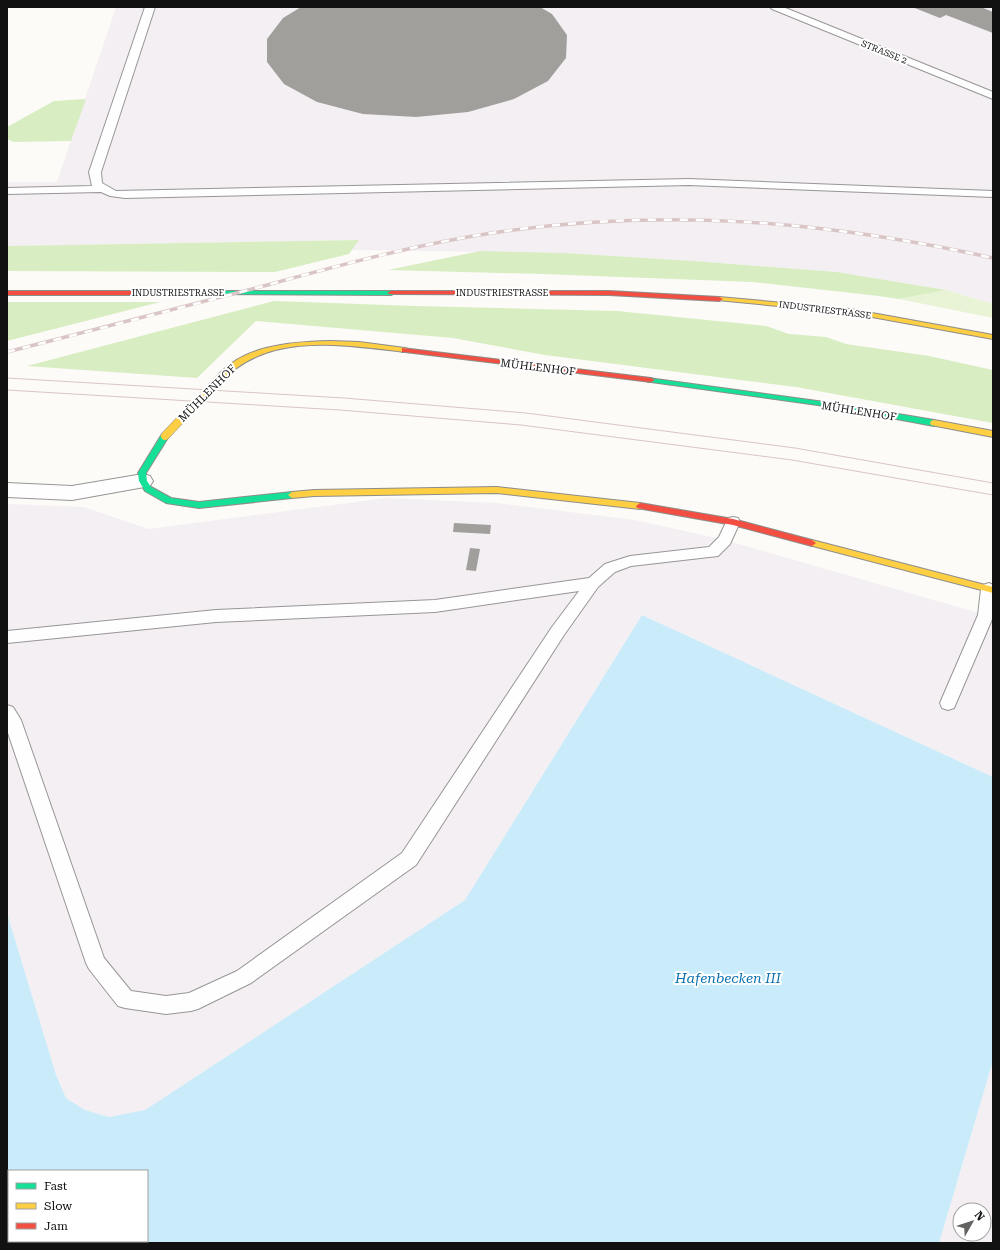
<svg xmlns="http://www.w3.org/2000/svg" width="1000" height="1250" viewBox="0 0 1000 1250" font-family="'Roboto Serif',serif">
	<rect width="100%" height="100%" fill="#fcfbf7"/>
	<path fill="#f4eff3" fill-rule="evenodd" d="M116,7H993V304L946,290L837,272L694,261L565,253L351,250L358,240L7,246V182H57Z
		M387,498L496,503L635,520L725,540L993,617V777L642,615L465,900L145,1110L109,1117L85,1110L66,1098L56,1075L7,913V504L84,507L148,529Z
		M993,1061V1243H939ZM960,1210H984V1234H960Z"/>
	<path fill="#e8f4d5" d="M946,290L993,304V318L899,299Z"/>
	<path fill="#d8edc2" d="M86,99L71,141L14,142L7,139V127L54,101Z
		M359,240L349,254L275,272L7,271V246Z
		M480,251L565,253L694,261L837,272L946,290L899,299L879,296L753,282L542,274L388,270Z
		M274,301L416,306L617,311L766,326L789,334L826,337L846,344L929,356L993,370V423L796,387L545,355L453,338L256,321L197,378L27,366Z
		M7,302H160L7,341Z"/>
	<path fill="#caebfa" fill-rule="evenodd" d="M642,615L993,777V1061L939,1243H7V913L56,1075L66,1098L85,1110L109,1117L145,1110L465,900ZM9,1171H147V1241H9Z"/>
	<path fill="#a19f9c" d="M301,7H540L552,14L567,35L566,58L548,81L514,99L468,112L416,117L363,114L317,102L284,84L267,62V39L283,18Z
		M912,7H981L993,12V33L946,15L940,18Z
		M454,523L491,525L490,534L453,532Z
		M470,548L480,549L476,571L466,570Z"/>
	<g fill="none" stroke-linecap="round" stroke-linejoin="round">
		<defs>
			<path id="lane" d="M145,7H155L101,172L102,183L116,191L689,179L993,191V197L689,185L125,198L110,196L101,192L7,194V188L92,186L89,172Z
				M770,7H783L993,92V99L772,9Z
				M733,517L738,518L740,522L730,544L718,556L631,566L615,572L598,587L564,635L416,865L251,983L198,1009L191,1011L166,1014L125,1008L118,1006L89,969L86,963L7,730V705L13,707L21,720L104,958L131,991L166,996L189,993L237,971L402,853L552,627L579,591L435,612L216,622L7,643V631L216,610L435,600L589,578L605,564L630,556L709,547L719,537L728,518Z
				M989,583L993,585V617L954,708L948,710L942,708L940,703L978,615L981,589L983,585Z"/>
			<path id="street" d="M143,474L150,476L153,481L150,486L72,500L7,497V483L72,486Z"/>
			<path id="fast" d="M186,291H391L395,293L391,295L184,294L182,293Z
				M648,378L832,403L934,420L938,423L934,426L832,407L651,382H648Z
				M165,433L169,436L146,473L147,481L151,487L171,498L199,502L292,492L296,495L292,498L199,508L166,503L145,491L139,481L138,473L162,434Z"/>
			<path id="slow" d="M719,297L850,309L993,335V339L850,313L717,300L715,299Z
				M330,341L359,342L405,348L409,350L405,352C344,345 267,331 221,382H215L214,380C241,345 290,342 330,341Z
				M934,420L993,431V437L931,425L930,423L931,421Z
				M497,487L640,503L644,506L640,509L497,493L314,496L292,498L288,495L292,492L314,490Z
				M812,540L993,587V593L809,545L808,543L809,541Z"/>
			<path id="jam" d="M7,291H186L190,293L186,295H7Z
				M391,291H609L719,297L723,299L719,301L609,295L389,294L387,293Z
				M402,348L651,378L655,380L651,382L405,352H402Z
				M640,503L733,519L812,540L816,543L812,546L733,525L637,508L636,506Z"/>
		</defs>
		<use href="#lane" stroke="#979695" stroke-width="2"/>
		<use href="#street" stroke="#979695" stroke-width="2"/>
		<use href="#fast" stroke="#8d8d8b" stroke-width="2"/>
		<use href="#slow" stroke="#8d8d8b" stroke-width="2"/>
		<use href="#jam" stroke="#8d8d8b" stroke-width="2"/>
		<use href="#lane" fill="#fffefe" fill-rule="evenodd"/>
		<use href="#street" fill="#fffefe" fill-rule="evenodd"/>
		<use href="#fast" fill="#16e098" fill-rule="evenodd"/>
		<use href="#slow" fill="#ffcf43" fill-rule="evenodd"/>
		<use href="#jam" fill="#f24e42" fill-rule="evenodd"/>
		<path stroke="#dac5c6" stroke-width="1" d="M7,378L344,398L526,413L795,448L993,483
			M7,390L340,410L521,425L792,460L993,495"/>
		<defs>
			<path id="rail" d="M7,352C90,331 173,310 256,288C334,267 412,245 492,233C663,207 825,221 993,258"/>
		</defs>
		<use href="#rail" stroke="#dac5c6" stroke-width="3.5"/>
		<use href="#rail" stroke="#fff" stroke-width="2.5" stroke-dasharray="8" stroke-linecap="butt"/>
		<defs>
			<path id="slow-bridge" d="M165,436L218,380"/>
		</defs>
		<use href="#slow-bridge" stroke="#8d8d8b" stroke-width="9" stroke-linecap="butt"/>
		<use href="#slow-bridge" stroke="#ffcf43" stroke-width="8"/>
	</g>
	<g text-anchor="middle" stroke-width="4" stroke-linejoin="round" paint-order="stroke">
		<g font-size="9" fill="#111" stroke="#fff">
			<text transform="translate(884 52) rotate(22)" y="3">STRASSE 2</text>
			<text x="178" y="296">INDUSTRIESTRASSE</text>
			<text x="502" y="296">INDUSTRIESTRASSE</text>
			<text transform="translate(825 310) rotate(7)" y="3">INDUSTRIESTRASSE</text>
		</g>
		<g font-size="11" fill="#111" stroke="#fff">
			<text transform="translate(538 367) rotate(7)" y="4">MÜHLENHOF</text>
			<text transform="translate(207 393) rotate(-45)" y="4">MÜHLENHOF</text>
			<text transform="translate(859 411) rotate(9)" y="4">MÜHLENHOF</text>
		</g>
		<g font-size="14" font-style="italic" fill="#0c70b0" stroke="#fff">
			<text x="728" y="983">Hafenbecken III</text>
		</g>
	</g>
	<rect width="1000" height="1250" fill="none" stroke="#111111" stroke-width="16"/>
	<rect x="8" y="1170" width="140" height="72" fill="#ffffff" stroke="#a0a0a0"/>
	<rect x="16" y="1183" width="20" height="6" fill="#16e098" stroke="#a0a0a0"/>
	<text x="44" y="1190" font-size="12" fill="#111111">Fast</text>
	<rect x="16" y="1203" width="20" height="6" fill="#ffcf43" stroke="#a0a0a0"/>
	<text x="44" y="1210" font-size="12" fill="#111111">Slow</text>
	<rect x="16" y="1223" width="20" height="6" fill="#f24e42" stroke="#a0a0a0"/>
	<text x="44" y="1230" font-size="12" fill="#111111">Jam</text>
	<g transform="translate(972 1222) rotate(51)"><circle r="19" fill="#ffffff" stroke="#a0a0a0"/>
	<path d="M0-3L7 15L0 10L-7 15Z" fill="#636362"/>
	<text y="-6" font-size="11" font-weight="bold" text-anchor="middle" fill="#111111">N</text>
	</g>
</svg>
